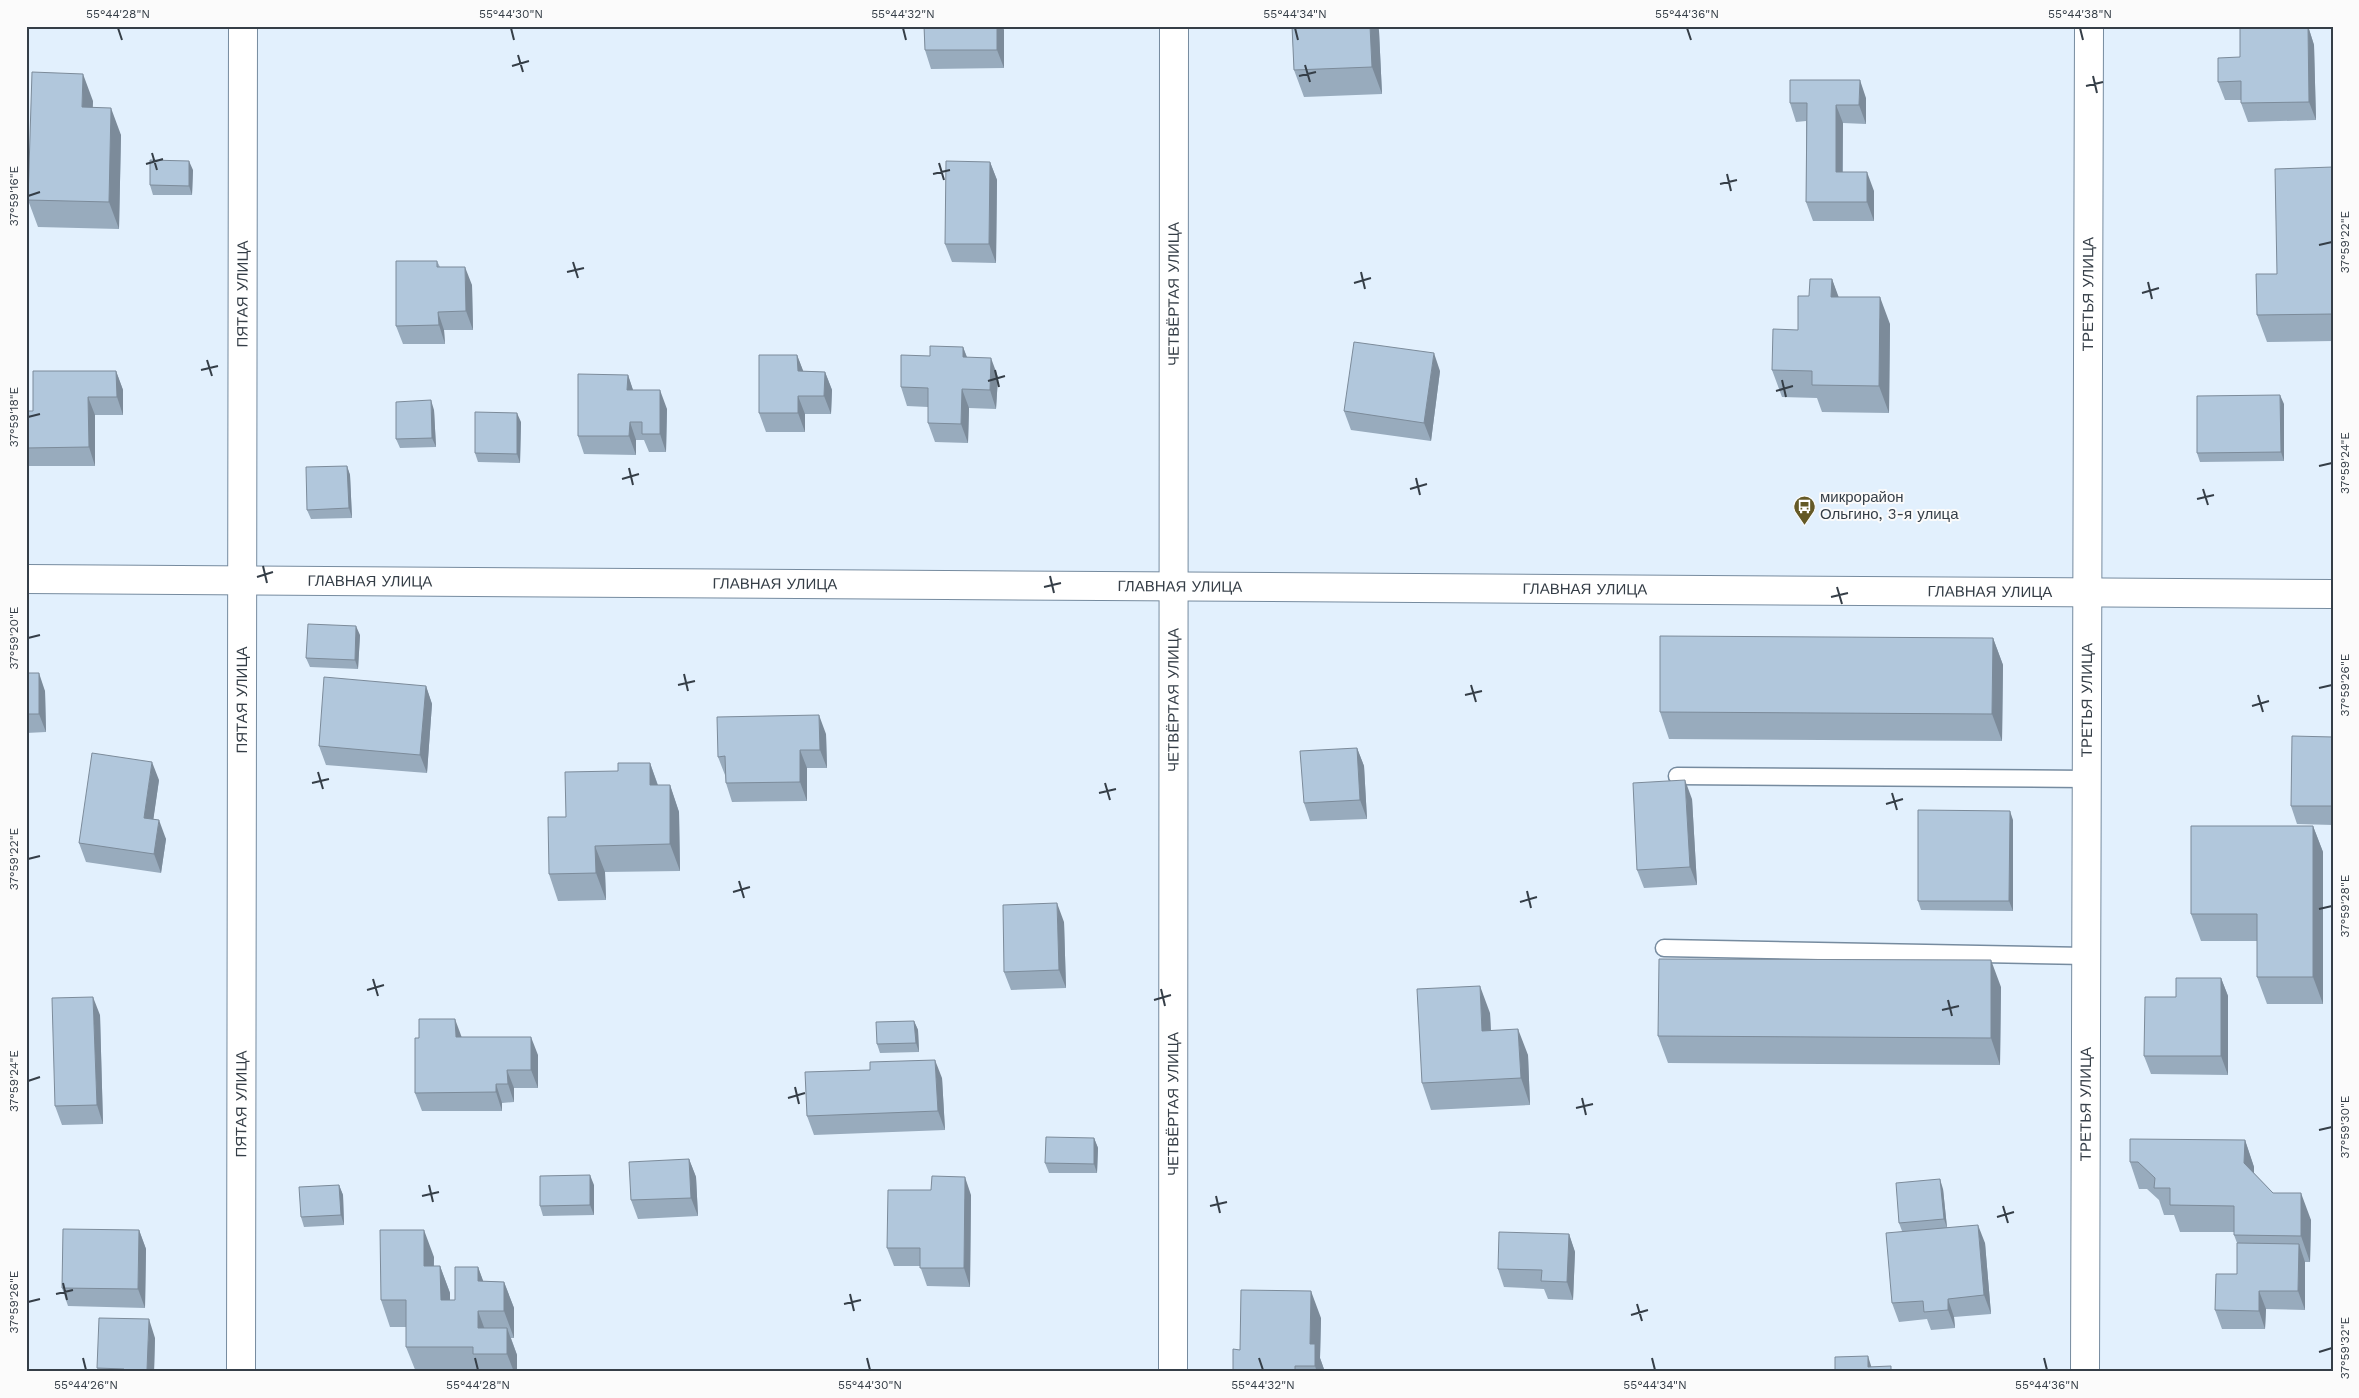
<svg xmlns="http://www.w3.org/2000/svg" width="2359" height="1398" viewBox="0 0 2359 1398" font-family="'Work Sans',sans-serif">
	<rect width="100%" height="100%" fill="#e2f0fd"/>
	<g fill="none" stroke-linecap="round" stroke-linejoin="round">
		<defs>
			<path id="lane" d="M1677,776L2087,779
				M1664,948L2086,956"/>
			<g id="street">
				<path id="s1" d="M241,1372L243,26"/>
				<path id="s2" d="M1173,1372L1174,26"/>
				<path id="s3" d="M2085,1372L2089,26"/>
			</g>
			<g id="secondary">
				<path id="s4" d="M26,579L2333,594"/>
			</g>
		</defs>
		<use href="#lane" stroke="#768b9f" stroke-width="19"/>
		<use href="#street" stroke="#768b9f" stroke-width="30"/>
		<use href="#secondary" stroke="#768b9f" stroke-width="30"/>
		<use href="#lane" stroke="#fff" stroke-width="16"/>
		<use href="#street" stroke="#fff" stroke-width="28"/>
		<use href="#secondary" stroke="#fff" stroke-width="28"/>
	</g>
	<path fill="#98abbd" d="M924,26H1002L1004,30V68L931,69L925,50Z
		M1292,26H1378L1379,31L1382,94L1304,97L1294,70Z
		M2308,26L2314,45L2316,120L2248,122L2241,103V100H2225L2218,82L2240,57Z
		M1866,98V124L1843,123V172L1874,191V221H1813L1806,202V121L1796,122L1790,103Z
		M93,101L92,108L121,135L119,229L38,227L28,200Z
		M990,162L997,180L996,263L952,262L945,244Z
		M2333,167V341L2267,342L2257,315L2277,274Z
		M193,170L192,195H153L150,185Z
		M437,261L440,267L472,285L473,330H444L445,344H403L396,326Z
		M1832,279L1838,297L1890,324L1889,413L1822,412L1817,398L1782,397L1772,370L1798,330L1809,296Z
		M963,347L967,357L998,377L996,409L969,408L968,443L935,442L928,423V407L907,406L901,387L930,356Z
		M797,355L803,371L825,372L832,390L831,414H805V432H766L759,413Z
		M116,371L123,390V415H95V466H26V411H33Z
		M1440,371L1431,441L1351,430L1344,411Z
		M628,375L633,390L667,409L666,452H649L644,440H636V455L584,454L578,436Z
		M2284,404V461L2200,462L2197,453Z
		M434,410L436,447L400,448L396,439Z
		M521,422L520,463L478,462L475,453Z
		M347,466L350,475L352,518L311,519L307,510Z
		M360,635L358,669L310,667L306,658Z
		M1993,638L2003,665L2002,741L1669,739L1660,712Z
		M26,673L45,691L46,732L26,733Z
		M426,686L432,704L427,773L326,765L319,746Z
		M826,734L827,768H807V801L732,802L726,783L725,775L718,757Z
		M2333,737V825L2297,824L2291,806Z
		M1357,748L1364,766L1367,819L1310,821L1304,803Z
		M650,763L658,785H670L679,812L680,871L605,872L606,900L558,901L549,874L566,817L618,771Z
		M159,780L153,820L166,839L161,873L86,862L79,843Z
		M1692,799L1697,885L1644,888L1637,870Z
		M2013,820V911L1921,910L1918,901Z
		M2313,826L2323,852V1004H2267L2257,977V941H2201L2191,914Z
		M1064,922L1066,988L1011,990L1004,972Z
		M2221,978L2228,996V1075L2151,1074L2144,1056L2176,997Z
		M2001,987L2000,1065L1668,1063L1658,1036Z
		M1490,1013L1491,1030L1528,1055L1530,1105L1431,1110L1422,1083Z
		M100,1015L103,1124L62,1125L55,1106Z
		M914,1021L918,1030L919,1052L880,1053L877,1044Z
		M462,1037L538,1055V1088H514V1102L502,1103V1111H422L415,1093Z
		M942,1078L945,1130L814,1135L807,1116Z
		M1094,1138L1098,1148L1097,1173H1049L1045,1163Z
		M2245,1140L2254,1167V1173L2273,1193L2311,1220L2310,1262H2305V1310L2266,1309L2265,1329H2222L2215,1310L2237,1274V1243L2234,1235V1232H2180L2174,1215H2164L2159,1200L2147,1189H2139L2130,1162Z
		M689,1159L696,1177L698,1216L638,1219L631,1200Z
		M339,1185L343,1195L344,1225L304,1227L301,1217Z
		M594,1185V1215L543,1216L540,1206Z
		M1943,1189L1947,1227L1985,1243L1991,1314L1954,1317L1955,1328L1931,1330L1927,1319L1899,1322L1892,1303L1902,1231L1899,1223Z
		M971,1195L970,1287L927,1286L920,1266H894L887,1248Z
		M139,1230L146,1249L145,1308L68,1306L62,1288Z
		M1569,1234L1575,1252L1573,1300L1548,1299L1544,1289L1504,1287L1498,1269Z
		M434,1257V1266H440L450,1293V1300H455L478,1267L483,1281L504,1282L514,1308V1338H511L517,1355V1372H416L406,1347V1327H390L381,1300Z
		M1321,1318L1320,1358L1325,1372H1233L1240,1350Z
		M155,1338L154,1372H99L97,1368Z"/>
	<path fill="#7c8b9a" d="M997,26H1002L1004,30V68L997,50Z
		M1370,26H1378L1379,31L1382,94L1372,67Z
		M2308,26L2314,45L2316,120L2309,102Z
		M83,74L93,101L92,134L82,107Z
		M1860,80L1866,98V124L1859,105Z
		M1836,105L1843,123L1842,191L1836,172Z
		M111,108L121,135L119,229L109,202Z
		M189,161L193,170L192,195L189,186Z
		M990,162L997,180L996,263L989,244Z
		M1867,172L1874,191V221L1867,202Z
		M465,267L472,285L473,330L466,311Z
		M1832,279L1842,306L1831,297Z
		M1880,297L1890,324L1889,413L1879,386Z
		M438,312L444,330L445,344L439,325Z
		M963,347L970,366L963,357Z
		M1434,353L1440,371L1431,441L1424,423Z
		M797,355L804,373L798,371Z
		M991,358L998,377L996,409L990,390Z
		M116,371L123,390V415L117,397Z
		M825,372L832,390L831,414L824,396Z
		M628,375L634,393L627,390Z
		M962,389L969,408L968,443L961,424Z
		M660,390L667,409L666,452L660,434Z
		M2280,395L2284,404V461L2281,452Z
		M798,396L805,414V432L798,413Z
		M88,397L95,415V466L89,447Z
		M431,400L434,410L436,447L432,438Z
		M517,413L521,422L520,463L517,454Z
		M630,422L636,440V455L629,436Z
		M347,466L350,475L352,518L349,508Z
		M356,626L360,635L358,669L355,660Z
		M1993,638L2003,665L2002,741L1992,714Z
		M39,673L45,691L46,732L39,714Z
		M426,686L432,704L427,773L420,755Z
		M819,715L826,734L827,768L820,750Z
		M1357,748L1364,766L1367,819L1360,800Z
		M800,750L807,768V801L800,782Z
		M152,762L159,780L151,836L144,818Z
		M650,763L659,789L650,785Z
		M1685,780L1692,799L1697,885L1690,867Z
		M670,785L679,812L680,871L670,844Z
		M2010,811L2013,820V911L2009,901Z
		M159,820L166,839L161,873L154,854Z
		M2313,826L2323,852V1004L2313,977Z
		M595,846L605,872L606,900L596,873Z
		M1057,903L1064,922L1066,988L1059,970Z
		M1991,960L2001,987L2000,1065L1991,1038Z
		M2221,978L2228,996V1075L2221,1056Z
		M1480,986L1490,1013L1492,1057L1482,1031Z
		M93,997L100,1015L103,1124L97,1105Z
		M455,1019L462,1038L456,1037Z
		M914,1021L918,1030L919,1052L916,1043Z
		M1518,1029L1528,1055L1530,1105L1521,1078Z
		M531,1037L538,1055V1088L531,1070Z
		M935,1060L942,1078L945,1130L938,1111Z
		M507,1070L514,1088V1102L508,1084Z
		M496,1084L502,1103V1111L496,1092Z
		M1094,1138L1098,1148L1097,1173L1094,1164Z
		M2245,1140L2254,1167V1189L2244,1163Z
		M689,1159L696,1177L698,1216L691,1198Z
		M590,1175L594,1185V1215L590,1205Z
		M965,1177L971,1195L970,1287L964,1268Z
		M1940,1179L1943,1189L1947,1228L1944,1219Z
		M339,1185L343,1195L344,1225L341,1215Z
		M2301,1193L2311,1220L2310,1262L2301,1236Z
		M1978,1225L1985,1243L1991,1314L1984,1295Z
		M139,1230L146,1249L145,1308L138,1289Z
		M424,1230L434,1257L433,1293L424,1266Z
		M1569,1234L1575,1252L1573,1300L1567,1282Z
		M2299,1244L2305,1262V1310L2298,1291Z
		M440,1266L450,1293V1327L441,1300Z
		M478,1267L488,1294L478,1281Z
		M504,1282L514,1308V1338L504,1311Z
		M1311,1291L1321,1318L1320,1358L1325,1372H1317L1315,1366L1310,1344Z
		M2259,1291L2266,1309L2265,1329L2259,1311Z
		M1948,1299L1954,1317L1955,1328L1948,1310Z
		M478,1311L488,1338L478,1328Z
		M149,1319L155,1338L154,1372H147V1370Z
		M507,1328L517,1355V1372H514L507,1354Z
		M1868,1356L1873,1372L1868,1367Z"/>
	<path fill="#b1c7dc" stroke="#7c8b9a" d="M924,26H997V50H925Z
		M1292,26H1370L1372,67L1294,70Z
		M2308,26L2309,102L2241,103V81L2218,82V58L2240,57V28Z
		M32,72L83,74L82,107L111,108L109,202L28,200Z
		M1790,80H1860L1859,105H1836V172H1867V202H1806L1807,103H1790Z
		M150,160L189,161V186L150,185Z
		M946,161L990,162L989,244H945Z
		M2333,167V314L2257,315L2256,274H2277L2275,169Z
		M396,261H437V267H465L466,311L438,312L439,325L396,326Z
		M1810,279H1832L1831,297H1880L1879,386L1812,385V371L1772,370L1773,329L1798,330V296H1809Z
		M1354,342L1434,353L1424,423L1344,411Z
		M930,346L963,347V357L991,358L990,390L962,389L961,424L928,423V388L901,387V355L930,356Z
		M759,355H797L798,371L825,372L824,396H798V413H759Z
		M33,371H116L117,397H88L89,447L26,448V411H33Z
		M578,374L628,375L627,390H660V434H642V422H630L629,436H578Z
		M2280,395L2281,452L2197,453V396Z
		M431,400L432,438L396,439V402Z
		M475,412L517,413V454L475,453Z
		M347,466L349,508L307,510L306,467Z
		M308,624L356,626L355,660L306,658Z
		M1660,636L1993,638L1992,714L1660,712Z
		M26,673H39V714H26Z
		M324,677L426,686L420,755L319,746Z
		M819,715L820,750H800V782L726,783L725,756L718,757L717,717Z
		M2292,736L2333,737V806H2291Z
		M1357,748L1360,800L1304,803L1300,751Z
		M92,753L152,762L144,818L159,820L154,854L79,843Z
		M618,763H650V785H670V844L595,846L596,873L549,874L548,817H566L565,772L618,771Z
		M1685,780L1690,867L1637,870L1633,783Z
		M1918,810L2010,811L2009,901H1918Z
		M2191,826H2313V977H2257V914H2191Z
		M1057,903L1059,970L1004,972L1003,905Z
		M1659,959L1991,960V1038L1658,1036Z
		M2176,978H2221V1056H2144L2145,997H2176Z
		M1480,986L1482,1031L1518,1029L1521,1078L1422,1083L1417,989Z
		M93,997L97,1105L55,1106L52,998Z
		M419,1019H455L456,1037H531V1070H507L508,1084H496V1092L415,1093V1038H419Z
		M914,1021L916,1043L877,1044L876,1022Z
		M935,1060L938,1111L807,1116L805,1072L870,1070V1062Z
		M1046,1137L1094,1138V1164L1045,1163Z
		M2130,1139L2245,1140L2244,1163L2273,1193H2301V1236L2234,1235V1206L2170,1205V1188H2154L2155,1178L2138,1162H2130Z
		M689,1159L691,1198L631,1200L629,1162Z
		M590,1175V1205L540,1206V1176Z
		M932,1176L965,1177L964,1268H920V1248H887L888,1190H931Z
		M1940,1179L1944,1219L1899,1223L1896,1183Z
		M339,1185L341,1215L301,1217L299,1187Z
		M1978,1225L1984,1295L1948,1299V1310L1924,1312L1923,1301L1892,1303L1886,1233Z
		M63,1229L139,1230L138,1289L62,1288Z
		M380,1230H424V1266H440L441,1300H455V1267H478V1281L504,1282V1311H478V1328H507V1354H473V1347H406V1300H381Z
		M1499,1232L1569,1234L1567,1282L1541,1281L1542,1270L1498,1269Z
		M2237,1243L2299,1244L2298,1291H2259V1311L2215,1310L2216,1274H2237Z
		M1241,1290L1311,1291L1310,1344H1315V1366H1295V1372H1233V1349L1240,1350Z
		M99,1318L149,1319L147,1370H151V1372H124V1369L97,1368Z
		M1868,1356V1367L1891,1366V1372H1835V1357Z"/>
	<path fill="none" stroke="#353e47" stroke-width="2" d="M118,28L122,40M511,28L514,40M903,28L906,40M1295,28L1298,40M1687,28L1691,40M2080,28L2083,40M518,55L523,72M1305,65L1310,82M512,66L529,61M1299,76L1316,72M2093,76L2097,93M2086,86L2103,82M152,153L157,170M939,163L944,180M146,164L163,159M933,174L950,170M1727,174L1731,191M1720,184L1737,180M28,196L40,192M2319,245L2332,242M573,262L578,278M567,272L584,268M1361,272L1365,289M2148,282L2152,299M1354,283L1371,278M2142,293L2159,288M207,360L212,376M201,370L218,366M995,370L999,387M1782,380L1786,397M988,381L1005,376M1776,391L1793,386M28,417L40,414M2319,466L2332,463M629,468L633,485M1416,478L1420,495M622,479L639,474M1410,489L1427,484M2203,489L2208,505M2197,499L2214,495M263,566L267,583M1050,576L1054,593M257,577L273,572M1044,587L1061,583M1837,587L1842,604M1831,597L1848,593M28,638L40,635M684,674L688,691M678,685L695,681M1471,685L1476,702M2319,688L2332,685M1465,695L1482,691M2258,695L2263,712M2252,706L2269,701M318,772L323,789M312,783L329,779M1105,783L1110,800M1099,793L1116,789M1892,793L1897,810M1886,804L1903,799M28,859L40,856M739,881L744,898M1527,891L1531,908M733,892L750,887M1520,902L1537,897M2319,909L2332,906M373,979L378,996M1161,989L1165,1006M367,990L384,985M1154,1000L1171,995M1948,1000L1952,1016M1942,1010L1959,1006M28,1081L40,1077M795,1087L799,1104M788,1098L805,1093M1582,1098L1586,1115M1576,1108L1593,1104M2319,1130L2332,1127M429,1185L433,1202M422,1196L439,1192M1216,1196L1220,1213M1210,1206L1227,1202M2003,1206L2008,1223M1997,1217L2014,1212M63,1283L67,1300M56,1294L73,1290M850,1294L854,1311M28,1302L40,1299M844,1304L861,1300M1637,1304L1642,1321M1631,1315L1648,1310M2319,1352L2332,1348M83,1358L86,1370M475,1358L478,1370M867,1358L870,1370M1259,1358L1263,1370M1652,1358L1655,1370M2044,1358L2047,1370"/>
	<defs>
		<symbol id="bus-pin" viewBox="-11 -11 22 30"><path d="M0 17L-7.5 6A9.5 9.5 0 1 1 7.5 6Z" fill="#645926" stroke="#fbfbfb"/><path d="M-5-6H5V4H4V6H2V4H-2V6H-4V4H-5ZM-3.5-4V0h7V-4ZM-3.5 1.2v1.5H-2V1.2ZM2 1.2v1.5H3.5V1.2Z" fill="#fff"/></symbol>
	</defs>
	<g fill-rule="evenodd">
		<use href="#bus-pin" x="1792" y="494" width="25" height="34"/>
	</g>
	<g text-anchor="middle" stroke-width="4" stroke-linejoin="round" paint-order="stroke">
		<g font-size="15" fill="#353e47" stroke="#fbfbfb">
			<text dy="5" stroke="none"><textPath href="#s1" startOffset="1078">ПЯТАЯ УЛИЦА</textPath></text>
			<text dy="5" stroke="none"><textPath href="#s2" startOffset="1078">ЧЕТВЁРТАЯ УЛИЦА</textPath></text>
			<text dy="5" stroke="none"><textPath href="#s3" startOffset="1078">ТРЕТЬЯ УЛИЦА</textPath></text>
			<text dy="5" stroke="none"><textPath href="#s4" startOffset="344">ГЛАВНАЯ УЛИЦА</textPath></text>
			<text dy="5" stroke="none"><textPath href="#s4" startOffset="749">ГЛАВНАЯ УЛИЦА</textPath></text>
			<text dy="5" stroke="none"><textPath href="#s4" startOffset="1154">ГЛАВНАЯ УЛИЦА</textPath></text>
			<text dy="5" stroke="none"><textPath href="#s4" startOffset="1559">ГЛАВНАЯ УЛИЦА</textPath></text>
			<text dy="5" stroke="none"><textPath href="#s4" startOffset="1964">ГЛАВНАЯ УЛИЦА</textPath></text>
			<text dy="5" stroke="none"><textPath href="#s1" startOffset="672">ПЯТАЯ УЛИЦА</textPath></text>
			<text dy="5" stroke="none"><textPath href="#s2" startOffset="672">ЧЕТВЁРТАЯ УЛИЦА</textPath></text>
			<text dy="5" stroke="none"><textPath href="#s3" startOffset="672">ТРЕТЬЯ УЛИЦА</textPath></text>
			<text dy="5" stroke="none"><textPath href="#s1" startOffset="268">ПЯТАЯ УЛИЦА</textPath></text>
			<text dy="5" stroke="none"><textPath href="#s2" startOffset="268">ЧЕТВЁРТАЯ УЛИЦА</textPath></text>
			<text dy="5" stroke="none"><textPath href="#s3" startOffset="268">ТРЕТЬЯ УЛИЦА</textPath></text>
		</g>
		<g font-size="15" fill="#353e47" stroke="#fbfbfb" text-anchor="start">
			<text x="1820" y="502">микрорайон<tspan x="1820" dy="17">Ольгино, 3-я улица</tspan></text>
		</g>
	</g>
	<rect width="2359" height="1398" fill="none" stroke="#fbfbfb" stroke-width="55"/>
	<rect x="28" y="28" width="2304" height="1342" fill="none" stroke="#353e47" stroke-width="2"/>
	<g font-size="12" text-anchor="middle" fill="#353e47">
		<text x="118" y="18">55°44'28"N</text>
		<text x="511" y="18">55°44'30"N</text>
		<text x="903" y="18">55°44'32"N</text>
		<text x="1295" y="18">55°44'34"N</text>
		<text x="1687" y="18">55°44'36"N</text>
		<text x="2080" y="18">55°44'38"N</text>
		<text transform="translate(14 196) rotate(-90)" y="4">37°59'16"E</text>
		<text transform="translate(2345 242) rotate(-90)" y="4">37°59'22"E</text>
		<text transform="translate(14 417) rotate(-90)" y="4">37°59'18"E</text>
		<text transform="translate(2345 463) rotate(-90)" y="4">37°59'24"E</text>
		<text transform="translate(14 638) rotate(-90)" y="4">37°59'20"E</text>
		<text transform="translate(2345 685) rotate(-90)" y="4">37°59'26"E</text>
		<text transform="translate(14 859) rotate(-90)" y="4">37°59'22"E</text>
		<text transform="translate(2345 906) rotate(-90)" y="4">37°59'28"E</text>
		<text transform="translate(14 1081) rotate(-90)" y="4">37°59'24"E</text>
		<text transform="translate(2345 1127) rotate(-90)" y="4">37°59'30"E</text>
		<text transform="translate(14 1302) rotate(-90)" y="4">37°59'26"E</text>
		<text transform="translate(2345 1348) rotate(-90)" y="4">37°59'32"E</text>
		<text x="86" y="1389">55°44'26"N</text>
		<text x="478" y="1389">55°44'28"N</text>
		<text x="870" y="1389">55°44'30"N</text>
		<text x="1263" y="1389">55°44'32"N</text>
		<text x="1655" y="1389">55°44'34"N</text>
		<text x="2047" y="1389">55°44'36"N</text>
	</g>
</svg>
